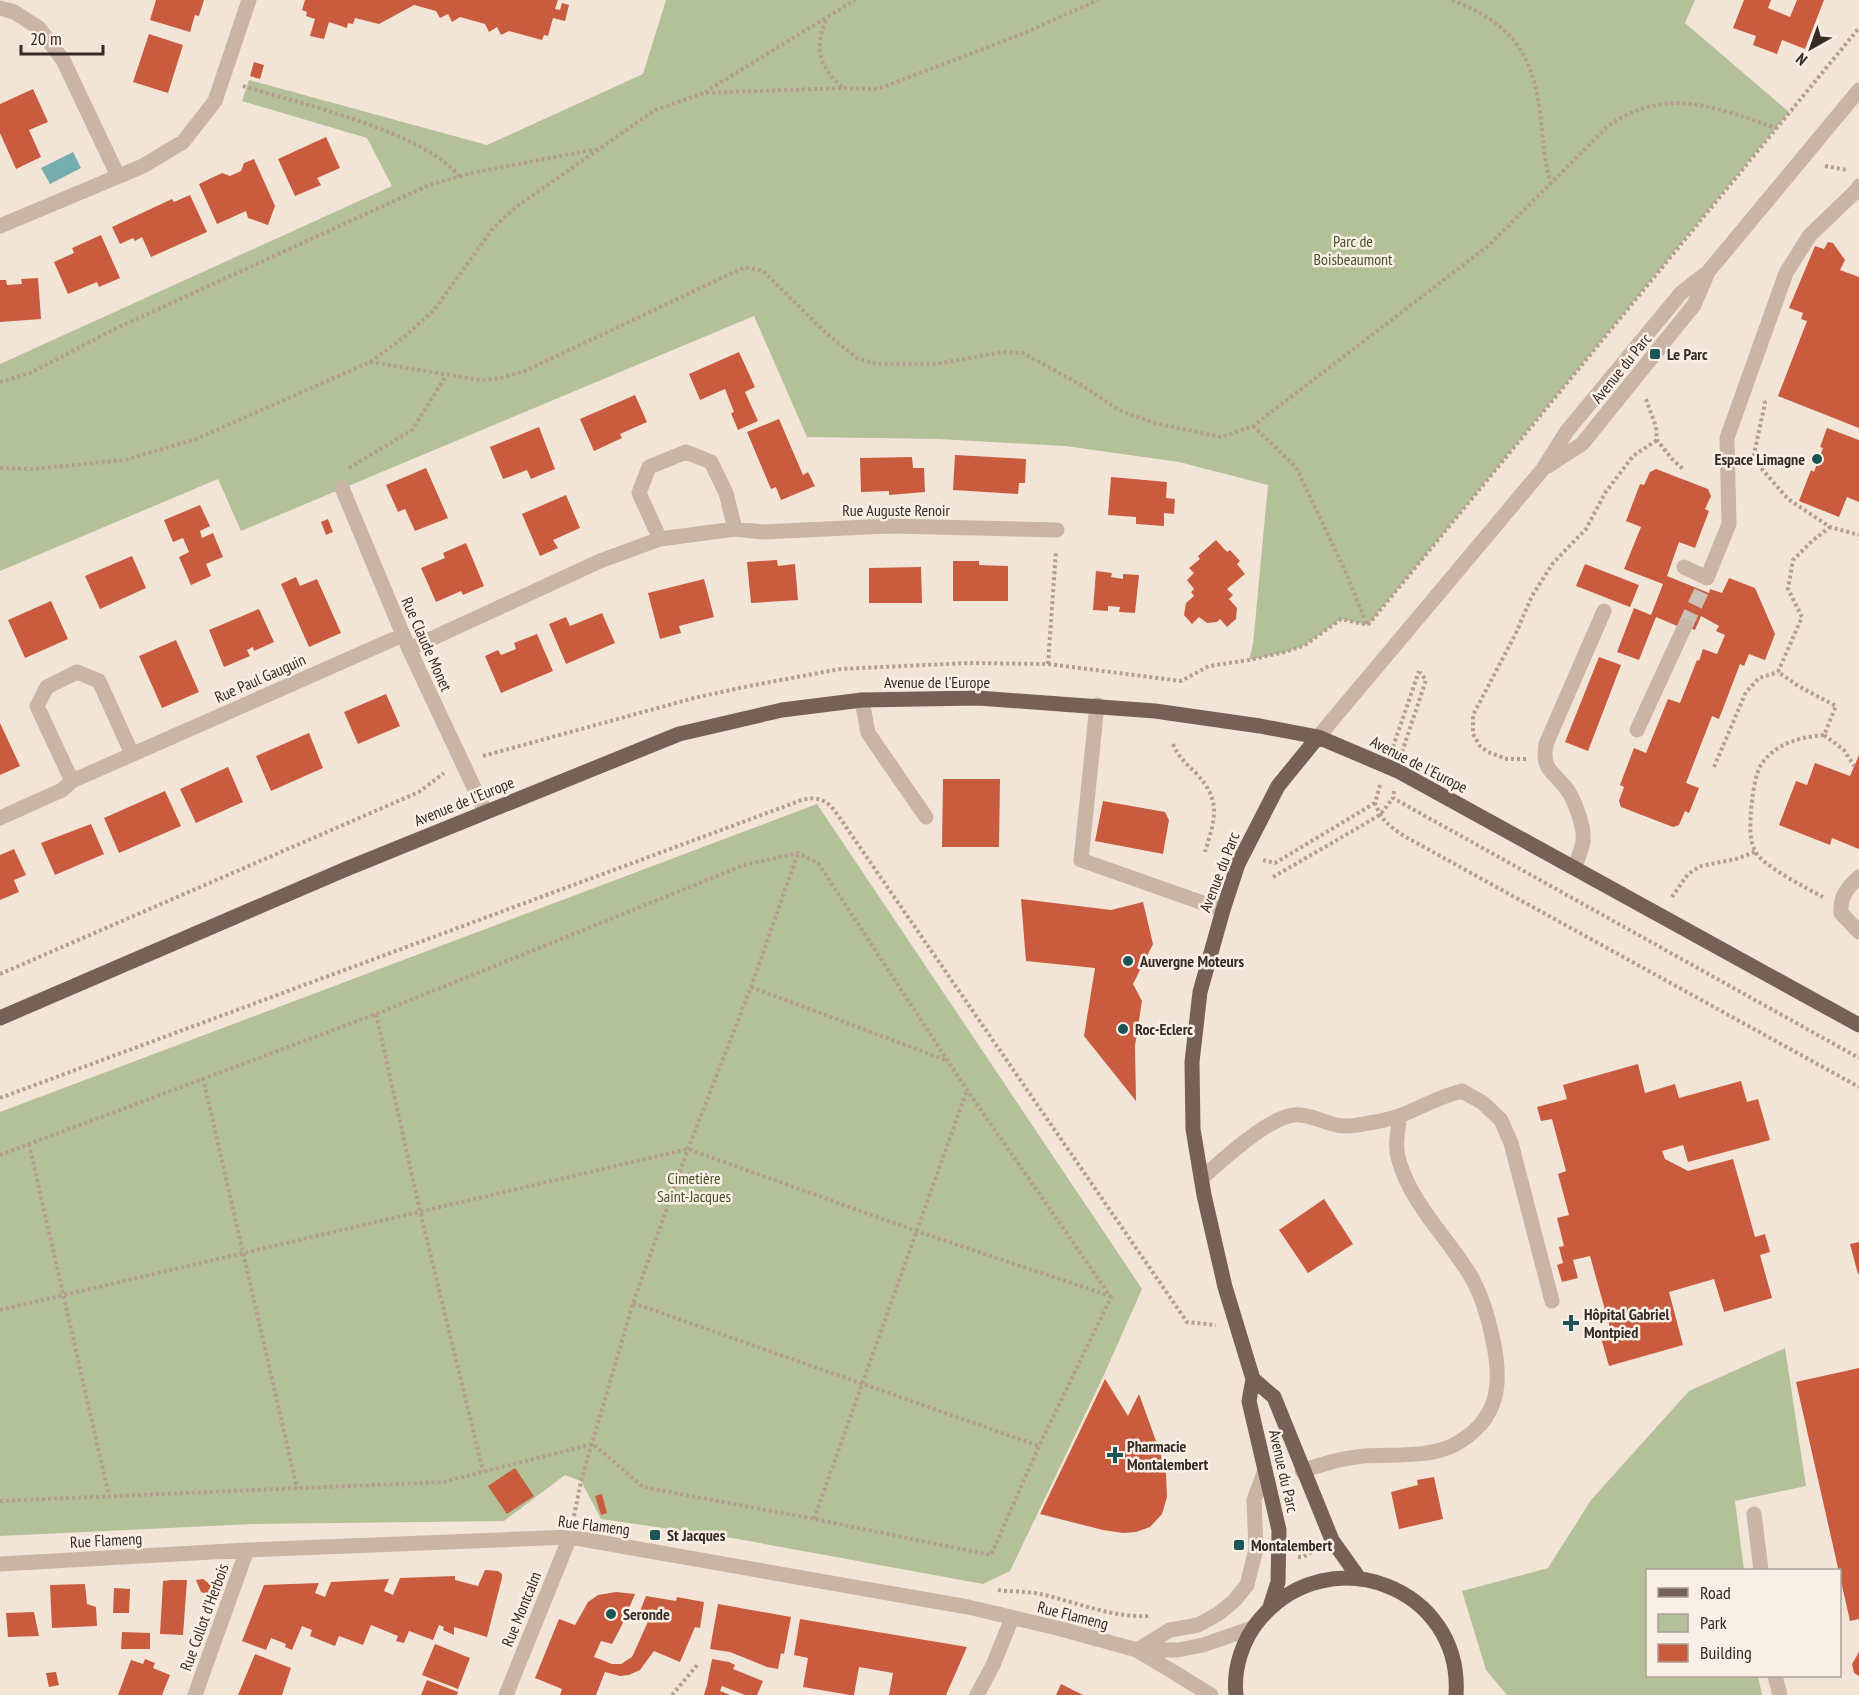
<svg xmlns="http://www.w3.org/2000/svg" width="1859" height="1695" viewBox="0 0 1859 1695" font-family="'PT Sans Narrow',sans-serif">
	<rect width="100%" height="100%" fill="#f2e5d8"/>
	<path fill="#b4c198" d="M666,0H1695L1685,23L1789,112L1368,625L1341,619L1305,645L1285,652L1249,660L1253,644L1268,485L1179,462L1065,446L938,439L807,437L754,316L241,531L218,479L0,571V364L392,186L367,138L242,101L249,80L487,145L643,74Z
		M817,804L1142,1289L1103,1377L1010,1571L983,1584L732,1538L601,1519L581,1481L565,1475L504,1521L253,1524L0,1536V1112Z
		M1785,1348L1806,1486L1735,1501L1744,1570H1648V1676H1758L1762,1695H1507L1486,1670L1462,1591L1548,1568L1591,1500L1689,1391Z"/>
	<path fill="#76aeaf" d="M73,152L81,168L50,184L41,168Z"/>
	<path fill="#c95c3f" d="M156,0H204L199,16L195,15L190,32L150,20Z
		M305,0H558L555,9L560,10L562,3L569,5L565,21L553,18L548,36L544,35L542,40L509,31L501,35L497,27L489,32L485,24L460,17L452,22L448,14L440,18L436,11L414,5L379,24L355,18L353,24L348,23L347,28L329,22L324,39L310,36L315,19L306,16L307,12L302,10Z
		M1744,0H1771L1768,8L1790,17L1797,0H1824L1805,49L1782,40L1777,54L1753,45L1756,36L1733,28Z
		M149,34L183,45L168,93L133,82Z
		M254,62L264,65L260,79L250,76Z
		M33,89L48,122L29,130L41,157L16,169L0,133V104Z
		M326,137L340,168L317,178L321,185L295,196L278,159Z
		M254,159L275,206L268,225L248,218L246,211L217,224L199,184L222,173L230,176L241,171L244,163Z
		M190,195L207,232L151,257L142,237L135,241L133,238L120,244L112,227L172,199L174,202Z
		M101,235L120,278L99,287L97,282L68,294L54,262L74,253L72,248Z
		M1828,242L1833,243L1845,260L1840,270L1859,277V428L1778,396L1807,321L1801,319L1803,313L1789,308L1815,246L1824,249Z
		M38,278L41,319L0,322V280H6L7,285L22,284L21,279Z
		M739,352L755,387L745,392L758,421L738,430L731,413L734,412L725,389L700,400L689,374Z
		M635,395L647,422L620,434L622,438L594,451L580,419Z
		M779,419L803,475L808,472L815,486L781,500L776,487L771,489L747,432Z
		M539,427L555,469L531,479L527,470L503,479L490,447Z
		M1827,428L1859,440V502L1847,497L1839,517L1799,501L1811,470L1814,472L1823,448L1820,447Z
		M955,455L1026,459L1025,483H1019L1018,494L953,490Z
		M912,457L913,468H924L925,492L889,495V491L861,492L860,458Z
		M426,468L448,518L415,531L405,509L398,512L386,485Z
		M1656,469L1708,489L1711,496L1705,509L1709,511L1695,548L1679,542L1667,576L1709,593L1710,589L1722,593L1729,578L1755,588L1775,634L1765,660L1749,654L1744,666L1740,664L1719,719L1712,716L1686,783L1699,788L1689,813L1685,811L1679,825L1673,827L1621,807L1619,801L1624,787L1620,785L1634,748L1646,753L1668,699L1680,703L1697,660L1699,661L1703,649L1717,654L1725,635L1716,631L1719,626L1701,616L1695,630L1683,625L1682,628L1656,617L1639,660L1617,652L1634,608L1651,615L1663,584L1624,569L1641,527L1626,521L1640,484L1644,485L1650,472Z
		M1111,477L1167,482L1166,498L1175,499L1174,514L1164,513V526L1136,524V517L1108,515Z
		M566,495L580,528L553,540L558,548L540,556L522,514Z
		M200,505L210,526L200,531L202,538L213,533L223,557L206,564L211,576L191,585L179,557L189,552L183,538L173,542L164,520Z
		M328,519L333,532L326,535L321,522Z
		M1216,540L1227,552L1230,550L1240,561L1237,564L1245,574L1227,589L1233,595L1229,599L1237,608L1236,619L1227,627L1220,619L1217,622L1207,623L1199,617L1192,624L1184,615L1186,603L1194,596L1191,592L1194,589L1187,580L1194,573L1189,568L1200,559L1198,556Z
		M466,543L484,586L463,595L461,591L436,602L421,568L445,558L443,553Z
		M132,556L146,588L100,609L85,576Z
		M777,560L778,566L795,564L798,600L751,603L747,562Z
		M953,561H979V565L1008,566V601H953Z
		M1585,564L1639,585L1630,607L1576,586Z
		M921,567L922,603H869V568Z
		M1096,571L1112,573L1111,577L1123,579V574L1139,575L1135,613L1119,612L1120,607L1108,606V611L1093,610Z
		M296,577L300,586L317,579L341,633L309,647L281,584Z
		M704,579L714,617L679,626L681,633L660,639L648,593Z
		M51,601L68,639L25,658L8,620Z
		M259,609L274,642L254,651L253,647L247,650L250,656L224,667L209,630Z
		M602,613L615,643L566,664L549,624L566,617L570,626Z
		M537,634L553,671L501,693L485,656L498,650L501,655L516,649L514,643Z
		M176,640L199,692L162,708L139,656Z
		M1599,657L1621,665L1588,751L1565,742Z
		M386,694L400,726L358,744L344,712Z
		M0,723L20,766L0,775Z
		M309,733L323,768L271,791L256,756Z
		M1859,755V849L1832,838L1830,845L1779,825L1796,781L1807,785L1815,763L1850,776Z
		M228,767L243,802L196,823L180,789Z
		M943,779H1000L999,847H942Z
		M165,791L181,826L119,853L104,818Z
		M1103,801L1165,812L1169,820L1163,854L1095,841Z
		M91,824L104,854L55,875L41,843Z
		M14,849L26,875L14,880L19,892L0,900V855Z
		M1021,899L1111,910L1143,902L1153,944L1133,984L1142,1001L1135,1046L1136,1101L1084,1036L1095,968L1026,961Z
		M1638,1064L1645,1093L1675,1084L1679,1098L1741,1081L1747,1102L1758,1099L1770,1140L1688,1162L1683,1145L1662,1151L1665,1159L1688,1171L1733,1159L1755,1237L1765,1234L1770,1252L1760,1255L1772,1298L1724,1312L1714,1279L1669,1292L1683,1345L1609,1366L1601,1338L1612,1335L1590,1256L1573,1260L1578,1278L1562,1282L1557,1265L1563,1263L1559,1247L1564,1246L1557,1218L1569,1215L1558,1174L1566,1171L1552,1119L1541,1121L1537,1107L1567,1099L1563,1085Z
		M1324,1199L1353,1244L1308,1273L1279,1230Z
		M1859,1242V1274H1858L1850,1244Z
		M1859,1368V1619L1850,1621L1796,1382Z
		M1105,1379L1128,1416L1139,1394L1160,1452L1166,1474L1167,1497L1162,1514L1150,1527L1136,1532L1123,1533L1103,1530L1040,1514Z
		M515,1468L534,1496L507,1514L488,1486Z
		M1434,1477L1443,1519L1399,1529L1391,1492L1418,1485L1417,1480Z
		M602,1494L607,1513L601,1515L595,1496Z
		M485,1570L498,1571L502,1574V1578L487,1637L454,1627V1635L443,1630L444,1627L439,1625L433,1640L409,1631L404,1643L396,1641L398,1636L371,1625L363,1645L339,1636L335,1646L310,1636L312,1630L302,1626L292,1650L285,1647L286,1644L271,1638L266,1650L242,1641L264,1585L319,1583L315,1593L325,1597L331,1582L389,1579L384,1591L393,1595L400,1578L455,1576V1580L478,1586Z
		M203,1579L218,1590L215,1596L201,1592L196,1580Z
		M171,1580H187L183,1635L160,1634L163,1581Z
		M85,1584L87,1604L96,1607L97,1626L52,1628L50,1585Z
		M114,1588L130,1589L129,1613H113Z
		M616,1592L635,1594L621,1627L612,1644L601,1641L594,1657L612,1664H621L632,1657L651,1615L640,1611L646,1596L676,1601L677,1597L704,1602L700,1628L695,1627L680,1662L654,1651L640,1670L629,1675L620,1676L605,1672L596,1695H560L562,1689L535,1678L559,1619L575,1625L588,1602L598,1595Z
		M718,1604L791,1617L784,1654L781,1653L778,1669L767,1667L730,1652L710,1649Z
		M34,1612L39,1636L8,1637L6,1613Z
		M800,1619L967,1647L946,1695H889L893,1673L859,1667L854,1695H850L803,1687L808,1658L794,1655Z
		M122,1632L150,1633V1649H121Z
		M435,1644L470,1658L458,1689L422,1675Z
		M1859,1652V1676L1854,1673L1852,1664Z
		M255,1654L291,1668L282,1695H238Z
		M145,1659L155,1663L153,1668L170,1675L162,1695H118L131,1660L143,1664Z
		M712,1659L729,1662L735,1665L733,1669L763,1681L757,1695H745L722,1686L720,1691L730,1695H704L707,1685Z
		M56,1672L59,1685L49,1687L46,1673Z
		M427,1680L458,1692L457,1695H421Z
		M1061,1684L1083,1695H1056Z"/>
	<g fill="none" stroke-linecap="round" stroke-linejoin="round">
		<path stroke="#ccc0b4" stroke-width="15" stroke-dasharray="15 8" stroke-linecap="butt" d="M1685,626L1702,590"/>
		<path stroke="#b59e8e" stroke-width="4" stroke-dasharray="3 3" stroke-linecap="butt" d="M1452,0C1510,23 1532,51 1540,112C1543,138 1544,161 1551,185
			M826,20C814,48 819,67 842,87
			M243,86C300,104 423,131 460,177
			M705,92L855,0
			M1825,166L1847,170
			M370,362L480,380L500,378L525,371L745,267L763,271L825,332L848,351L857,358L876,364H935L1003,352L1023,353L1083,386L1119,410L1154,423L1221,437L1253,426L1488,246L1608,126C1666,85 1717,108 1776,128
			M0,382L30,373L115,329L429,185L472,173L597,149
			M1646,399L1656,427L1657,440L1672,459L1684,470
			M1764,401L1765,403L1753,459L1788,499L1830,527L1859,535
			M1253,426L1296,467L1347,575L1367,625
			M0,468L32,469L125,460L196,439L370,362L403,338L434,310L493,228L516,207L655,110L704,93L842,88L878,89L1022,34L1098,0
			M349,468L412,430L446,376
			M1368,625L1859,28
			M1048,664L1056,551
			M1824,735L1844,750L1854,766
			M1173,744C1178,756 1186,764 1196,773C1222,801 1215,819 1205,852
			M1393,747L1419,671
			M1402,752L1426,680L1420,672
			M483,756L694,698L749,686L840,669L968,663L1048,664L1181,681L1209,666L1249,660L1285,652L1305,645L1341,619L1368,625
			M1526,759H1507L1488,752L1480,746L1473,734V715L1516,633L1532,596L1553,563L1586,529L1605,493L1633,456L1657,440
			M1714,767L1746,692L1759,678L1778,672
			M1380,785L1375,803C1382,821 1388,825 1404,836L1859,1087
			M1394,791L1393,798L1859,1058
			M1263,860L1275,863L1375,803
			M1273,877L1380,815L1393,798
			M1672,897L1688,874L1701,866L1736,859L1755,852
			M1823,897C1808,889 1761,865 1755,851C1749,839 1750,824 1751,811C1752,799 1755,771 1763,762C1778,742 1802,737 1824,735L1836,706L1800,687L1778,672L1802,617L1788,589L1793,560L1812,541L1830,527
			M0,974L419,792L444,773
			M751,987L948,1061
			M203,1078L297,1488
			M0,1098L802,800C815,796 826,799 835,811L1187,1322L1216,1325
			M29,1144L109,1496
			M0,1155L376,1014L420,1211L483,1471
			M633,1303L1039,1446
			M0,1310L688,1149L916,1231L1110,1296
			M0,1501L443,1482L593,1444L643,1487L814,1519L991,1555L1039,1446L1111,1297L967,1090L818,863L798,853L744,865L376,1014
			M574,1516L581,1481L633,1303L688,1149L751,987L798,853
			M814,1519L967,1090
			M1298,1557H1303L1315,1550
			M998,1590C1012,1592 1027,1591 1040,1594C1077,1602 1111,1618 1150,1616
			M672,1695L699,1663"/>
		<path stroke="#cab4a4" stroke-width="15" d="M0,8L14,12L39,28L63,60L118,176
			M0,226L143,166L183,142L215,101L249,0
			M1548,466L1582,444L1694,305L1708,272
			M342,488L409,649L485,811
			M660,539L639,493L649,467L686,452L711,462L726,493L735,529
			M1684,567L1707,578L1729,524L1727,438L1786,273L1810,235L1856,191L1859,186
			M409,649L600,561L660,539L735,529L763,532L889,526L1057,530
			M862,700L868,733L926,817
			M1097,705L1081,860L1223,910
			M1637,730L1685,626
			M1318,737L1543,469L1567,431L1681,293L1708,272L1859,90
			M72,781L37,706L47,687L77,672L99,681L132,754
			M0,818L62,790L72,781L403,635
			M1575,868C1577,859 1582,850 1583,841C1585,828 1574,798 1566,788C1551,769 1542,770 1546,744L1604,611
			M1859,877C1847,888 1840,896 1841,913L1859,932
			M1201,1179C1220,1162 1274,1111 1300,1115C1322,1117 1333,1130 1357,1125C1370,1123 1391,1119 1402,1115C1424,1106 1438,1097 1462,1091L1483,1103L1501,1120L1511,1143L1552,1301
			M1302,1471C1323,1464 1342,1458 1364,1456C1392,1454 1428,1458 1454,1445C1500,1420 1503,1383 1492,1336C1488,1317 1482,1297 1473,1280C1450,1239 1413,1208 1399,1161C1394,1146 1398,1131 1400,1116
			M1754,1514L1761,1570
			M0,1564L247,1550L570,1537L968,1607L1061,1629L1137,1650L1211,1695
			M1137,1650L1170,1630L1198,1625L1218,1614L1234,1601L1247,1585L1256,1549L1254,1500L1265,1470
			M1137,1650H1178L1203,1645L1252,1628
			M1775,1676L1780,1695
			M195,1695L247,1550
			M506,1695L570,1537
			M977,1695L993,1665L1012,1618"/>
		<path stroke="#776056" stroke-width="15" d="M1318,737L1278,786L1238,864L1223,910L1200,992L1192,1062L1193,1129L1204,1195L1225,1287L1253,1379L1274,1397L1332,1540L1359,1578
			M0,1018L346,869L679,734L782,710L862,700L978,698L1155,711L1260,726L1318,737L1398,771L1859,1025
			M1253,1379L1249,1401L1279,1530L1278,1582L1270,1607
			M1236,1695C1233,1668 1243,1639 1260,1619C1329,1537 1463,1587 1456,1695"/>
	</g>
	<g fill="#1b5557" stroke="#f9efe4" stroke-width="2">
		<rect x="1649" y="348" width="12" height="12" rx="3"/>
		<circle cx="1817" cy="459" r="6"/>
		<circle cx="1128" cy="961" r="6"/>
		<circle cx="1123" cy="1029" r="6"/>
		<path d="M1568 1314h6v6h6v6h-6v6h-6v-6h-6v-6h6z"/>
		<path d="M1112 1446h6v6h6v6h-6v6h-6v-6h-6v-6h6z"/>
		<rect x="649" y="1529" width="12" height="12" rx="3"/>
		<rect x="1233" y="1539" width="12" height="12" rx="3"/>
		<circle cx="611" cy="1614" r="6"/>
	</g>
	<g text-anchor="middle" stroke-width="5" stroke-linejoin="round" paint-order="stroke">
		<g font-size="16" fill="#455329" stroke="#f9efe4">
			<text x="1353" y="247">Parc de<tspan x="1353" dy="18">Boisbeaumont</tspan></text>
			<text x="694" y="1184">Cimetière<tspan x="694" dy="18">Saint-Jacques</tspan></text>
		</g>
		<g font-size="16" font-weight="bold" fill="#352a26" stroke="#f9efe4" text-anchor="start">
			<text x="1667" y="360">Le Parc</text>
			<text x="1805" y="465" text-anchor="end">Espace Limagne</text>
			<text x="1140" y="967">Auvergne Moteurs</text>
			<text x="1135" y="1035">Roc-Eclerc</text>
			<text x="1584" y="1320">Hôpital Gabriel<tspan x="1584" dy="18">Montpied</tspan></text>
			<text x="1127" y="1452">Pharmacie<tspan x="1127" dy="18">Montalembert</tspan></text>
			<text x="667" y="1541">St Jacques</text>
			<text x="1251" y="1551">Montalembert</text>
			<text x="623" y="1620">Seronde</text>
		</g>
		<g font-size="16" fill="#352a26" stroke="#f9efe4">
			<text transform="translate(1621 368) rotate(-51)" y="6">Avenue du Parc</text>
			<text x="896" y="516">Rue Auguste Renoir</text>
			<text transform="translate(427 644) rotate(66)" y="6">Rue Claude Monet</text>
			<text transform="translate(260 678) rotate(-24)" y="6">Rue Paul Gauguin</text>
			<text x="937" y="688">Avenue de l'Europe</text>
			<text transform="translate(1419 764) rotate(27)" y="6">Avenue de l'Europe</text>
			<text transform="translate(464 801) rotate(-22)" y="6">Avenue de l'Europe</text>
			<text transform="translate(1219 872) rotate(-69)" y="6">Avenue du Parc</text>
			<text transform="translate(1284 1471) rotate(77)" y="6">Avenue du Parc</text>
			<text transform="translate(594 1525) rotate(7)" y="6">Rue Flameng</text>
			<text transform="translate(106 1540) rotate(-3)" y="6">Rue Flameng</text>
			<text transform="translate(521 1609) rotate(-68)" y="6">Rue Montcalm</text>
			<text transform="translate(1073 1615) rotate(14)" y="6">Rue Flameng</text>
			<text transform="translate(204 1617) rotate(-70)" y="6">Rue Collot d'Herbois</text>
		</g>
	</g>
	<rect x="1646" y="1569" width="195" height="108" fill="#f9efe4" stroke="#aba098" stroke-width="1.5"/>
	<rect x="1658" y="1588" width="30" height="9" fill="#776056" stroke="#aba098" stroke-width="1.5"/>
	<text x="1700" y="1599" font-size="18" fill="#352a26">Road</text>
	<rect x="1658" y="1614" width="30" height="18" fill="#b4c198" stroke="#aba098" stroke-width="1.5"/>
	<text x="1700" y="1629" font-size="18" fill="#352a26">Park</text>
	<rect x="1658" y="1644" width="30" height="18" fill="#c95c3f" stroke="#aba098" stroke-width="1.5"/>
	<text x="1700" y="1659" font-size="18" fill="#352a26">Building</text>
	<g transform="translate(1811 48) rotate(220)" stroke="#f9efe4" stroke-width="4.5" paint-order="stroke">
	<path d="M0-4.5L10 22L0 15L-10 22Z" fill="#352a26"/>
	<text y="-9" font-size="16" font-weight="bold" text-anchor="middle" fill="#352a26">N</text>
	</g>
	<path d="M21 45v9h82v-9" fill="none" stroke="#352a26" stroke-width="3"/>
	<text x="30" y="45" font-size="18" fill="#352a26" stroke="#f9efe4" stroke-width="4.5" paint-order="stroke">20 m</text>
</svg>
